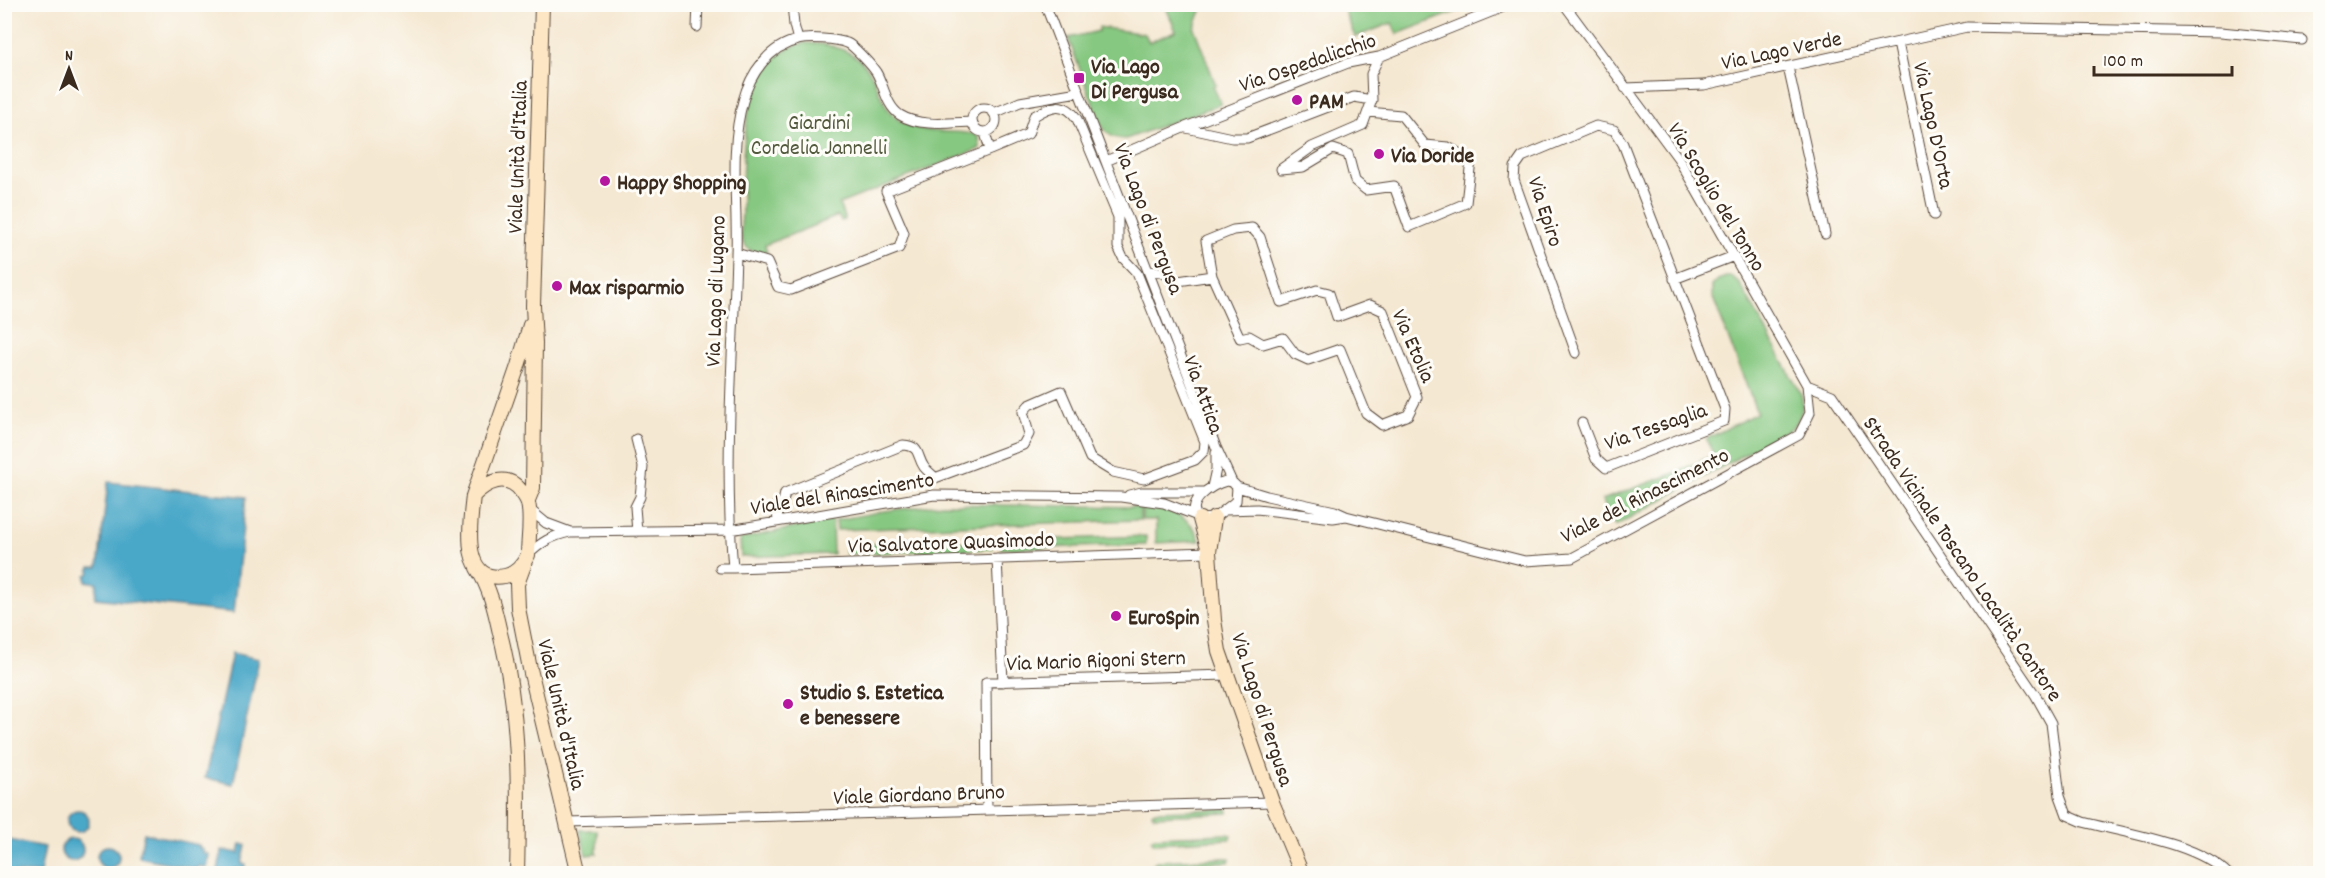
<svg xmlns="http://www.w3.org/2000/svg" width="2325" height="878" viewBox="0 0 2325 878" font-family="Dekko,sans-serif">
	<rect width="100%" height="100%" fill="#fdfcf7"/>
	<filter id="ink" filterUnits="userSpaceOnUse"><feTurbulence type="fractalNoise" baseFrequency=".0167" numOctaves="2"/><feDisplacementMap in="SourceGraphic" scale="12" xChannelSelector="R" yChannelSelector="G"/><feConvolveMatrix kernelMatrix="1 2 1 2 8 2 1 2 1" color-interpolation-filters="sRGB"/></filter>
	<filter id="wash" filterUnits="userSpaceOnUse"><feTurbulence type="fractalNoise" baseFrequency=".008" numOctaves="4" result="noise"/><feDisplacementMap in="SourceGraphic" scale="24" xChannelSelector="R" yChannelSelector="G"/><feGaussianBlur stdDeviation="1.35" result="paint"/><feColorMatrix in="noise" values="0 0 0 0 0 0 0 0 0 0 0 0 0 0 0 0 0 1.4 0 .05"/><feComposite in="paint" operator="in"/></filter>
	<g filter="url(#wash)">
		<rect width="100%" height="100%" fill="#f5e8d2"/>
		<path fill="#86c881" stroke="#607950" stroke-width="1.5" d="M1165,5H1207L1203,6L1194,28L1216,85L1213,86L1221,104L1126,139C1112,139 1106,134 1100,122L1068,38L1099,31V27L1145,34L1149,42L1176,31Z
			M1342,5H1474L1397,34L1392,23L1355,37Z
			M805,43C829,43 857,50 870,72C880,90 883,111 902,122C923,135 951,130 974,134L979,138L980,147L979,149L839,204L845,220L841,221L838,216L765,245L767,252C757,254 748,252 743,242C739,233 742,220 742,210C742,170 742,110 761,74C770,58 788,46 805,43Z
			M1726,277H1732L1739,282L1801,394C1805,409 1800,421 1788,430L1615,526L1602,500L1670,475L1714,455L1706,439L1757,413L1712,295V286L1718,280Z
			M942,504L1140,507V520L837,530L836,520L884,511Z
			M1142,508C1165,508 1193,515 1200,541L1156,543V520H1142Z
			M832,520L833,554L741,557L740,539Z
			M1146,536V545L1001,549V541Z
			M991,541L992,549L846,554V545Z
			M1226,809L1228,810V813L1154,816L1152,813L1155,811Z
			M580,830H597V854L586,855Z
			M1227,834L1231,835L1230,839L1154,843L1151,839L1154,837Z
			M1227,858L1230,859L1229,862L1157,865L1153,864L1156,861Z"/>
		<path fill="#49a7c8" stroke="#426873" stroke-width="1.5" d="M108,482L246,497L234,613L95,598L97,583L86,581V575L89,574L90,567H98Z
			M232,653L259,659L233,784L205,778Z
			M67 821a11 11 0 1 1 22 0a11 11 0 1 1-22 0Z
			M144,833L199,845V848L203,849V853L209,854L207,868L199,866L198,869L143,858L139,856Z
			M61 850a11 11 0 1 1 22 0a11 11 0 1 1-22 0Z
			M4,839L45,847L40,873H5Z
			M241,844L246,845L242,864L246,865L245,870L237,868L235,874L218,870L222,850L239,853Z
			M97 857a11 11 0 1 1 22 0a11 11 0 1 1-22 0Z"/>
	</g>
	<g filter="url(#ink)">
		<g fill="none" stroke-linecap="round" stroke-linejoin="round">
			<defs>
				<path id="street" d="M792,4L794,25L798,40
					M1045,4L1216,447L1232,482
					M697,27L698,4
					M1898,43L1934,215
					M1788,67L1825,234
					M1625,88L1704,85L1967,27L2221,32L2302,40
					M972 120a12 12 0 1 1 24 0a12 12 0 1 1-24 0Z
					M1368,112L1401,115L1425,145L1448,147L1471,160L1466,203L1409,227L1394,186L1366,190L1355,181L1348,154L1333,149L1303,167L1281,169L1312,147L1363,125L1372,100L1371,74L1379,57
					M994,113L1020,102L1078,92
					M971,122C949,123 919,127 900,115C886,106 884,85 876,72C872,66 853,45 847,43C837,39 809,37 798,40C769,46 750,74 743,101C729,149 738,205 736,255C733,359 724,464 733,568L1209,552
					M1186,128L1232,138H1247L1354,97L1372,100
					M1106,161L1183,128L1348,63L1379,57L1511,4
					M736,253L767,262L778,287L791,290L899,248L904,233L886,191L990,150L985,133
					M1148,271L1161,272L1178,281L1212,276L1240,338L1249,336L1263,344L1283,338L1295,354L1308,360L1340,349L1366,413L1382,425L1408,415L1417,397L1383,311L1370,305L1337,317L1329,293L1317,290L1281,302L1260,237L1252,228L1233,230L1206,241L1212,276
					M1674,279L1734,256
					M1576,353L1514,180L1515,167L1522,157L1596,126L1614,130L1623,144L1725,409L1724,421L1606,468L1596,459L1582,423
					M1807,385L1832,395L2036,696L2051,723L2060,796L2067,815L2083,822C2125,833 2197,843 2228,874
					M636,439L643,467L640,497L635,507L637,532
					M1226,481L1232,482L1237,487L1236,501L1214,518L1200,519C1182,504 1212,484 1226,481Z
					M1212,487L1216,469V453
					M1237,487L1267,496L1335,511L1346,516L1525,561L1572,558L1799,435L1810,413L1807,385L1678,158L1564,4
					M1129,495L1142,492H1205
					M529,509L546,523L570,532
					M1226,510L1257,509L1333,518L1346,516
					M778,520L776,506L783,502L785,493L903,445C921,446 916,455 924,467C927,471 932,474 935,478L1023,445L1029,434L1023,412L1029,405L1061,391L1090,458L1113,472L1144,479L1195,460L1204,451L1205,442L1137,273L1123,258L1118,247V217L1077,119C1064,100 1051,106 1034,116L1028,134L990,150
					M528,555C541,542 552,536 570,532L730,530L934,495L1121,497L1164,503L1195,515
					M997,559L1003,682
					M720,568H733
					M987,810L986,682L1227,675
					M567,822L1272,802"/>
				<path id="secondary" d="M473,496C486,482 507,472 521,491C524,495 527,499 528,503C532,519 528,539 528,555C523,565 516,574 505,576C460,584 470,523 473,496L518,366L530,325
					M528,500L533,488L535,343L533,306L542,4
					M1214,518L1209,552L1214,620L1219,651L1272,802L1302,874
					M1200,519L1207,544
					M524,565L517,584L518,608L530,669L579,874
					M477,568C490,588 495,610 500,633C520,712 519,792 517,874"/>
			</defs>
			<use href="#street" stroke="#574639" stroke-width="11"/>
			<use href="#secondary" stroke="#574639" stroke-width="16"/>
			<use href="#street" stroke="#fff" stroke-width="9"/>
			<use href="#secondary" stroke="#fce6c4" stroke-width="14"/>
		</g>
	</g>
	<g fill="#b5179e" stroke="#fdfcf7" stroke-width="2">
		<rect x="1073" y="72" width="12" height="12" rx="3"/>
		<circle cx="1297" cy="100" r="6"/>
		<circle cx="1379" cy="154" r="6"/>
		<circle cx="605" cy="181" r="6"/>
		<circle cx="557" cy="286" r="6"/>
		<circle cx="1116" cy="616" r="6"/>
		<circle cx="788" cy="704" r="6"/>
	</g>
	<g text-anchor="middle" stroke-width="6" stroke-linejoin="round" paint-order="stroke">
		<g font-size="22" fill="#3b2a1e" stroke="#fdfcf7">
			<text transform="translate(1781 49) rotate(-12)" y="8">Via Lago Verde</text>
			<text transform="translate(1307 61) rotate(-19)" y="8">Via Ospedalicchio</text>
			<text transform="translate(1935 125) rotate(78)" y="8">Via Lago D'Orta</text>
			<text transform="translate(516 157) rotate(-88)" y="8">Viale Unità d'Italia</text>
			<text transform="translate(1718 196) rotate(59)" y="8">Via Scoglio del Tonno</text>
			<text transform="translate(1547 211) rotate(72)" y="8">Via Epiro</text>
			<text transform="translate(1150 218) rotate(69)" y="8">Via Lago di Pergusa</text>
			<text transform="translate(714 291) rotate(-88)" y="8">Via Lago di Lugano</text>
			<text transform="translate(1415 345) rotate(66)" y="8">Via Etolia</text>
			<text transform="translate(1205 394) rotate(70)" y="8">Via Attica</text>
			<text transform="translate(1655 425) rotate(-19)" y="8">Via Tessaglia</text>
			<text transform="translate(842 492) rotate(-9)" y="8">Viale del Rinascimento</text>
			<text transform="translate(1644 494) rotate(-27)" y="8">Viale del Rinascimento</text>
			<text transform="translate(951 541) rotate(-2)" y="8">Via Salvatore Quasìmodo</text>
			<text transform="translate(1964 558) rotate(56)" y="8">Strada Vicinale Toscano Località Cantore</text>
			<text transform="translate(1096 659) rotate(-2)" y="8">Via Mario Rigoni Stern</text>
			<text transform="translate(1264 709) rotate(72)" y="8">Via Lago di Pergusa</text>
			<text transform="translate(563 714) rotate(77)" y="8">Viale Unità d'Italia</text>
			<text transform="translate(919 793) rotate(-2)" y="8">Viale Giordano Bruno</text>
		</g>
		<g font-size="22" font-weight="bold" fill="#3b2a1e" stroke="#fdfcf7" text-anchor="start">
			<text x="1091" y="73">Via Lago<tspan x="1091" dy="25">Di Pergusa</tspan></text>
			<text x="1309" y="108">PAM</text>
			<text x="1391" y="162">Via Doride</text>
			<text x="617" y="189">Happy Shopping</text>
			<text x="569" y="294">Max risparmio</text>
			<text x="1128" y="624">EuroSpin</text>
			<text x="800" y="699">Studio S. Estetica<tspan x="800" dy="25">e benessere</tspan></text>
		</g>
		<g font-size="22" fill="#52593c" stroke="#fdfcf7">
			<text x="819" y="129">Giardini<tspan x="819" dy="25">Cordelia Jannelli</tspan></text>
		</g>
	</g>
	<rect width="2325" height="878" fill="none" stroke="#fdfcf7" stroke-width="24"/>
	<g transform="translate(69 69)" stroke="#fdfcf7" stroke-width="4.5" paint-order="stroke">
	<path d="M0-4.5L10 22L0 15L-10 22Z" fill="#3b2a1e"/>
	<text y="-9" font-size="16" font-weight="bold" text-anchor="middle" fill="#3b2a1e">N</text>
	</g>
	<path d="M2094 66v9h138v-9" fill="none" stroke="#3b2a1e" stroke-width="3"/>
	<text x="2103" y="66" font-size="18" fill="#3b2a1e" stroke="#fdfcf7" stroke-width="4.5" paint-order="stroke">100 m</text>
</svg>
